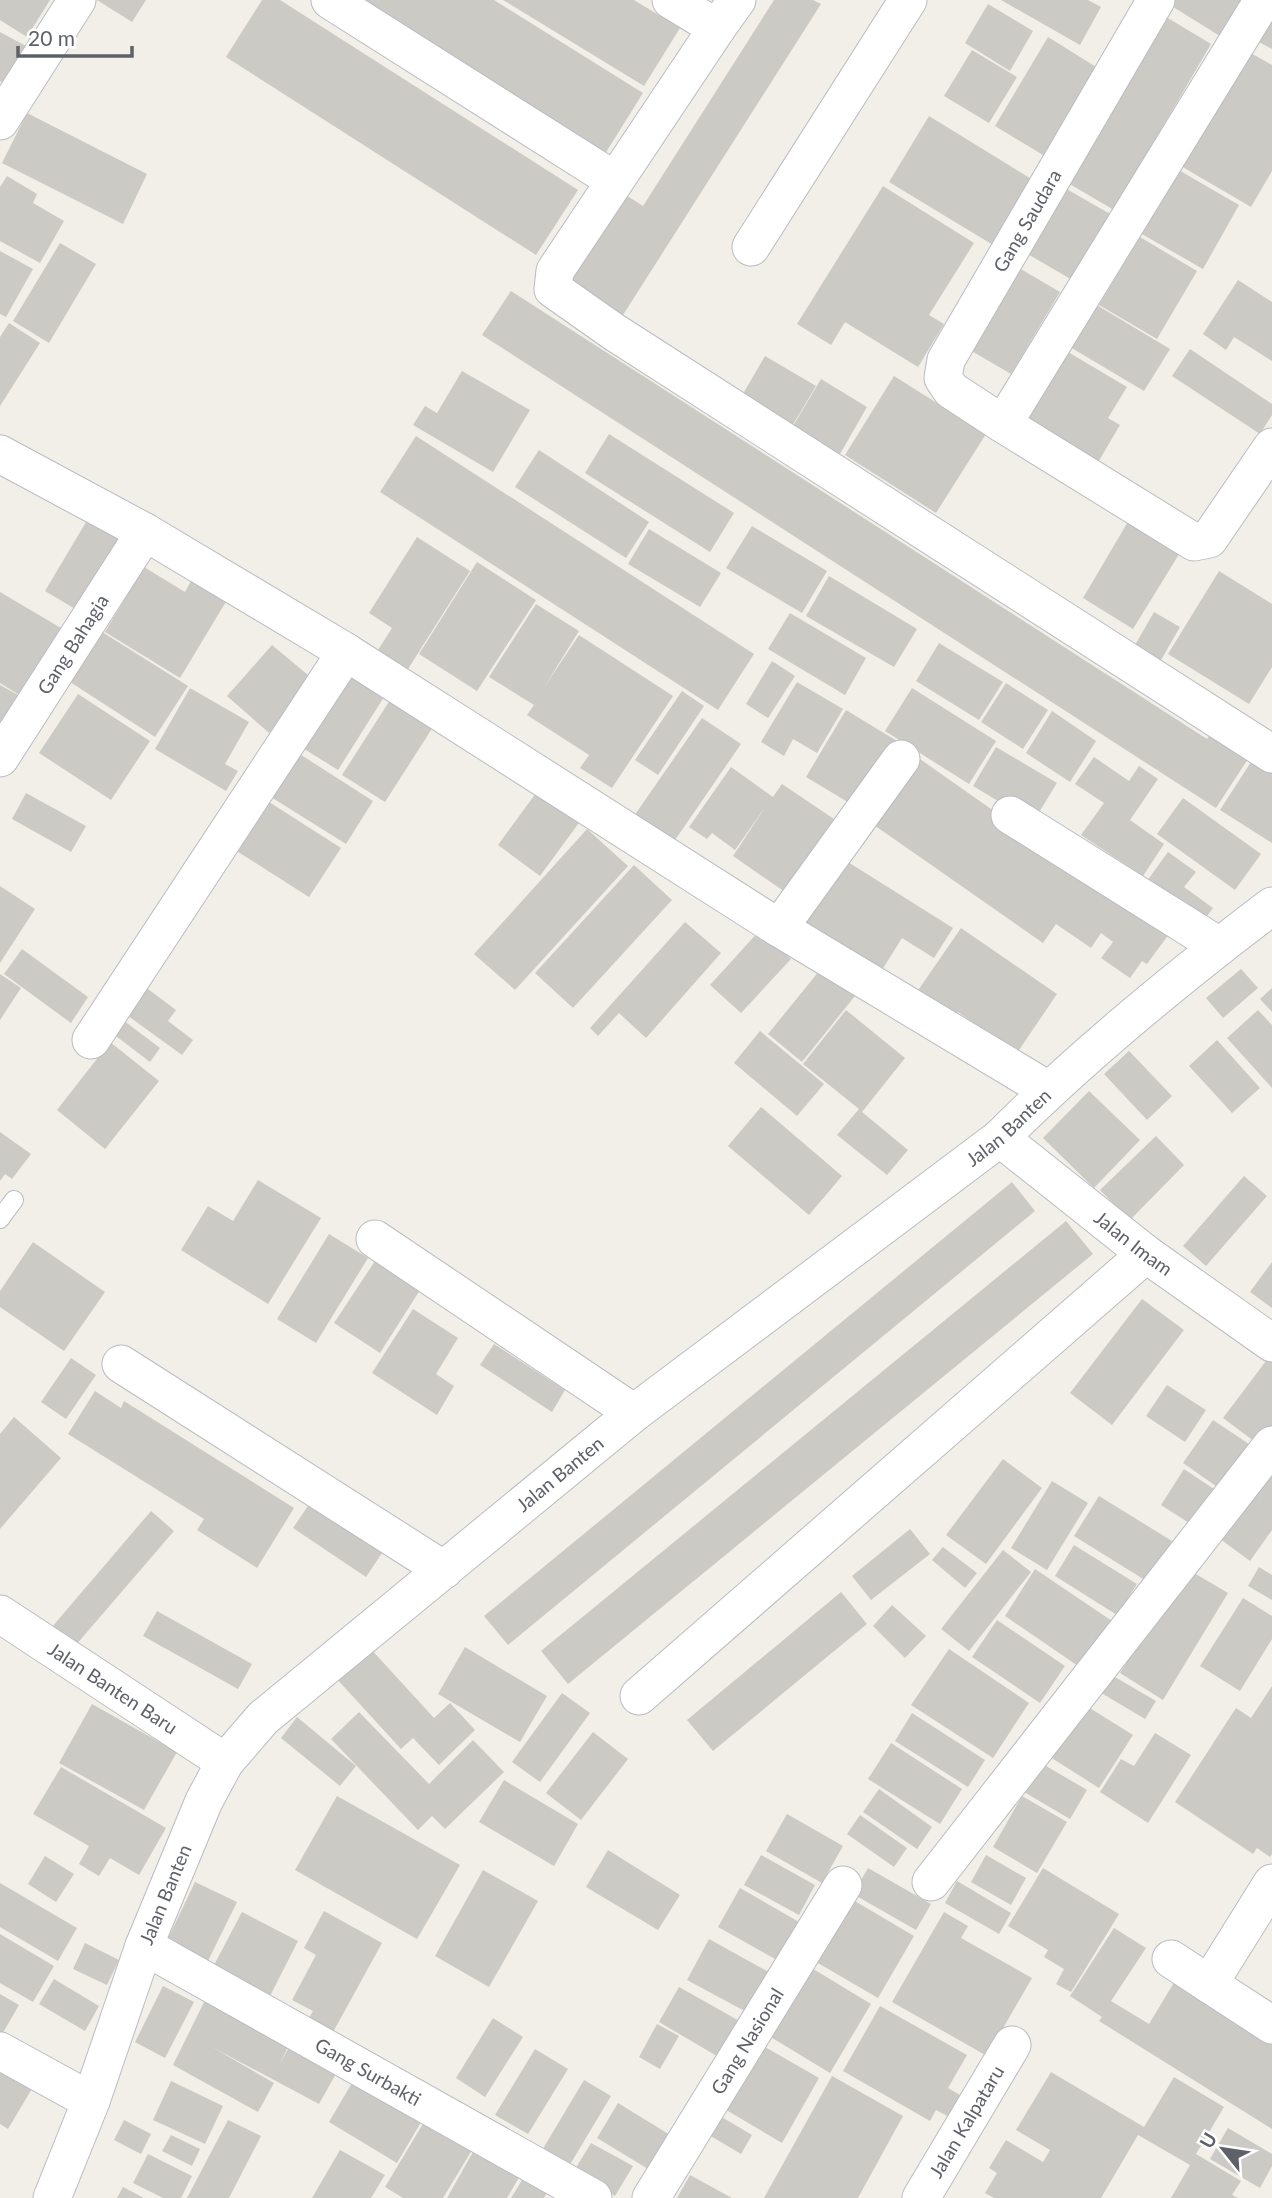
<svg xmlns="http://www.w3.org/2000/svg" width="1272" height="2198" viewBox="0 0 1272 2198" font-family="Lato,sans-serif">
	<rect width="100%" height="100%" fill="#f1efe7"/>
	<path fill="#cccac4" d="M0,0H50L27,37L0,20Z
		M97,0H146L132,22Z
		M262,0H280L578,190L536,255L226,57Z
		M352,0H494L643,93L603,157Z
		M503,0H634L680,28L644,86Z
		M774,0H813L821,4L623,315L565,279L621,192L643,206Z
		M1001,0H1088L1101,7L1080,45Z
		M1162,0H1247L1223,38Z
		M988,4L1033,31L1010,71L965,43Z
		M1158,12L1211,44L1114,210L1061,179Z
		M1272,19V49L1259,42Z
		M0,32L26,46L4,83L0,81Z
		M1048,37L1101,70L1048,158L995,126Z
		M1240,47L1272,65V171L1251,207L1174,162Z
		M972,50L1017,77L989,123L944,96Z
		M27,113L147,174L123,224L2,163Z
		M929,116L1033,180L993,245L889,182Z
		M1170,165L1239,205L1203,269L1133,229Z
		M7,176L37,194L33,203L64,221L40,263L0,241V187Z
		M1056,183L1112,215L1074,281L1019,249Z
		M883,186L974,243L929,315L944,324L918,367L845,322L831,345L797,324Z
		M1140,237L1197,271L1157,339L1099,305Z
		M60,243L96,264L49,343L13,321Z
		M0,251L33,269L6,317L0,314Z
		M1007,261L1060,292L1011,374L958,343Z
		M1238,280L1272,302V361L1234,337L1226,350L1203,334Z
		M511,291L1207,739L1212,731L1250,756L1216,808L482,335Z
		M1095,304L1170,349L1144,391L1070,347Z
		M9,323L40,343L0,406V337Z
		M1190,349L1272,404V415L1260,434L1172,376Z
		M1068,352L1127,387L1108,418L1120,425L1097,464L1026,423Z
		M765,356L816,386L791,428L740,399Z
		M462,371L530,410L493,472L413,425L425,406L437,413Z
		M894,376L986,434L936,513L845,455Z
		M821,379L867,407L840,454L793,426Z
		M609,434L734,513L710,552L585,473Z
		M416,436L754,654L718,710L380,492Z
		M539,450L649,522L626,558L515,487Z
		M95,507L132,530L82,613L45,591Z
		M1129,520L1181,551L1133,629L1083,598Z
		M752,526L827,571L802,613L726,568Z
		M649,529L721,573L700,607L628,564Z
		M417,537L470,571L408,669L378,650L392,628L369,613Z
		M477,562L536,600L477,691L419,654Z
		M144,567L185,592L192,579L227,600L180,678L105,632Z
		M1219,571L1272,604V667L1249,704L1168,654Z
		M829,576L917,629L894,667L806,616Z
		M0,592L66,631L26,699L0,683Z
		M536,604L579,631L543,689L579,635L673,696L612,788L580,768L589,755L527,715L534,705L489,677Z
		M1154,612L1180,627L1161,660L1135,645Z
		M790,613L866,658L845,695L768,649Z
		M99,630L188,686L155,737L67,680Z
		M939,643L1003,682L979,720L916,681Z
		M272,645L314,680L269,733L227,696Z
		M772,661L795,676L768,718L746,704Z
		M348,674L384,697L338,770L301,747Z
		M797,682L843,709L817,753L793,739L784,756L761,742Z
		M1006,683L1048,710L1023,749L981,722Z
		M0,685L27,700L0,746Z
		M190,688L249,722L225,764L238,771L226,791L155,749Z
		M912,688L996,741L969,784L885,731Z
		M682,691L704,706L658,775L635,760Z
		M78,694L150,741L111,800L39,753Z
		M392,697L435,724L385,802L342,775Z
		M846,710L897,741L856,807L806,777Z
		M1052,711L1096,741L1070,782L1026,753Z
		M702,718L741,744L673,843L634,816Z
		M996,747L1057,783L1033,822L973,786Z
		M1258,751L1272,760V843L1220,810Z
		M910,752L1169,934L1147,964L1142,961L1130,978L1101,958L1113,942L1101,933L1091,948L1056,924L1043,943L864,818Z
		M298,753L373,801L346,844L271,797Z
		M1094,757L1129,781L1139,766L1158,779L1130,820L1164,844L1143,876L1081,835L1104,803L1075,784Z
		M731,767L773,797L782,784L834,819L785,892L733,856L766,806L735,850L712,833L707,839L689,827Z
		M539,789L581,820L540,876L498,845Z
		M26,793L86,826L71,852L12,819Z
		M1183,798L1261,854L1235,890L1157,834Z
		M266,800L341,848L309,897L235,850Z
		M587,829L628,866L515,990L474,954Z
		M1168,852L1196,872L1184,887L1213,908L1199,927L1144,885Z
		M840,857L953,928L934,958L902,938L882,970L801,919Z
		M634,865L672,900L573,1008L535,973Z
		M0,886L35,909L0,963Z
		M685,922L721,953L646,1038L619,1013L598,1036L590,1028Z
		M961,928L1057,994L1017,1053L958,1012L947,1028L910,1002Z
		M760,930L791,959L741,1013L710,985Z
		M22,949L88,997L71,1023L4,974Z
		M829,959L863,986L802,1062L768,1034Z
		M1241,969L1258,988L1223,1018L1206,998Z
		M0,974L21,988L0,1020Z
		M144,986L176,1010L168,1021L193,1040L182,1055L124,1013Z
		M1272,988V1012L1260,999Z
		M846,1010L905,1058L862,1112L908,1150L887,1175L837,1135L859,1109L803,1064Z
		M1258,1010L1272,1025V1088L1227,1038Z
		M119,1017L160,1048L150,1062L108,1030Z
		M760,1031L824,1084L797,1116L734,1063Z
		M1217,1040L1260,1088L1232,1113L1189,1066Z
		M110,1042L159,1081L105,1149L57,1110Z
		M1129,1051L1172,1096L1147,1120L1104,1074Z
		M1089,1091L1140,1140L1094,1188L1043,1138Z
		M761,1107L842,1176L809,1215L728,1146Z
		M0,1132L31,1154L12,1179L5,1174L0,1181Z
		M1156,1136L1184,1165L1130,1220L1100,1190Z
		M1244,1176L1267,1196L1206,1266L1183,1246Z
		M258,1180L321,1218L268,1304L181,1250L208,1206L233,1221Z
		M1012,1182L1035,1211L508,1645L484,1616Z
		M1066,1221L1093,1254L568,1684L541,1651Z
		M329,1234L368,1258L316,1343L277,1319Z
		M33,1242L105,1292L64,1351L0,1307V1291Z
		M375,1261L420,1290L380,1353L334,1323Z
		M1272,1262V1308L1250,1292Z
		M1142,1299L1184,1330L1112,1425L1070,1393Z
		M413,1309L458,1338L436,1374L454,1386L437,1415L372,1373Z
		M494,1344L565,1390L552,1412L480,1365Z
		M1272,1353V1434L1262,1447L1223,1418Z
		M71,1358L96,1375L66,1419L41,1402Z
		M1167,1385L1206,1410L1185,1442L1146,1416Z
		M95,1391L121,1408L124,1401L294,1508L257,1568L197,1530L204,1519L68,1434Z
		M14,1417L61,1458L0,1529V1434Z
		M1213,1420L1261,1452L1230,1496L1183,1463Z
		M1272,1458V1530L1250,1561L1216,1536Z
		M1003,1459L1042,1488L986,1564L946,1535Z
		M1184,1469L1226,1497L1203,1532L1161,1505Z
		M1052,1481L1088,1503L1047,1570L1011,1548Z
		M1099,1496L1172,1541L1148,1582L1074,1536Z
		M310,1503L382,1553L366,1577L293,1528Z
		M151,1511L174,1531L75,1646L52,1627Z
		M910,1529L930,1554L871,1600L852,1576Z
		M1074,1545L1137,1584L1117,1615L1055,1576Z
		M943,1547L977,1573L965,1588L932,1560Z
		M1003,1550L1031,1572L969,1651L941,1629Z
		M1184,1567L1228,1593L1163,1700L1120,1673Z
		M1259,1567L1272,1575V1600L1248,1586Z
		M1035,1569L1112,1621L1081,1668L1005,1616Z
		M841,1592L867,1624L713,1751L687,1720Z
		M1243,1598L1272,1616V1639L1240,1691L1200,1666Z
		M892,1605L926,1636L905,1658L873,1626Z
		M157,1611L252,1664L238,1689L143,1636Z
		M997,1620L1065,1666L1040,1703L972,1657Z
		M369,1647L434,1718L450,1703L475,1730L439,1765L413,1738L401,1749L335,1677Z
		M465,1647L547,1696L520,1742L438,1694Z
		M949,1649L1029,1703L993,1758L911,1705Z
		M1108,1673L1156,1701L1145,1719L1098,1691Z
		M1272,1686V1854L1270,1857L1257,1848L1253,1854L1175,1802L1236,1708L1251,1718Z
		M562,1693L590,1713L540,1782L512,1762Z
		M1080,1702L1133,1735L1099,1788L1047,1755Z
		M92,1704L177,1752L144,1810L59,1763Z
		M359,1712L429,1784L473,1740L504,1772L445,1829L432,1816L418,1830L331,1739Z
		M912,1713L985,1760L968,1787L895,1741Z
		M297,1717L356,1766L340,1786L281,1738Z
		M593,1732L628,1759L581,1820L546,1793Z
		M1155,1733L1191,1755L1148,1823L1100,1792L1121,1759L1134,1766Z
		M891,1743L962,1789L940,1824L868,1779Z
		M1041,1763L1087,1790L1070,1819L1024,1792Z
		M61,1767L166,1828L139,1875L110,1858L99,1876L79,1864L89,1846L33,1814Z
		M504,1780L578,1824L554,1866L479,1822Z
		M879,1789L932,1827L917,1849L863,1812Z
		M337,1796L460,1865L417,1939L295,1870Z
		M1022,1796L1067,1822L1037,1873L993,1847Z
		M787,1814L843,1846L822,1883L766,1851Z
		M860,1815L907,1848L894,1867L847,1834Z
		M608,1850L680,1895L658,1930L586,1887Z
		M761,1855L815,1885L799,1915L744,1885Z
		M986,1855L1026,1878L1011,1905L971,1882Z
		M45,1856L74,1874L56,1902L28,1884Z
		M868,1868L931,1904L916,1930L853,1894Z
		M1043,1868L1119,1914L1071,1992L1056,1984L1064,1969L1044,1957L1048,1950L1008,1926Z
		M483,1870L538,1901L489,1987L435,1956Z
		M957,1881L1011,1913L999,1934L945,1903Z
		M195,1882L237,1902L206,1965L165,1945Z
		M0,1883L77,1928L58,1961L0,1927Z
		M740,1888L806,1926L784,1964L718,1927Z
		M848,1897L914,1936L878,1998L811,1959Z
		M324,1911L382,1943L332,2034L308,2020L313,2011L292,2000L316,1955L304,1948Z
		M242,1912L298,1941L270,1996L213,1967Z
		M944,1912L968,1926L961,1938L1032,1978L987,2056L892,2002Z
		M1114,1928L1146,1948L1111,2001L1149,2024L1178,1976L1272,2034V2129L1099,2021L1102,2017L1070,1996Z
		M0,1934L54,1966L33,2002L0,1983Z
		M709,1939L774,1975L752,2015L687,1980Z
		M85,1943L119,1960L107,1985L73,1969Z
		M810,1967L871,2004L830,2073L769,2036Z
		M54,1979L99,2006L85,2031L39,2004Z
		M163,1986L194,2002L165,2058L135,2042Z
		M679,1987L743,2023L722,2059L659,2022Z
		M0,1994L19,2005L0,2038Z
		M208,1994L291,2041L279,2065L296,2035L343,2061L319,2104L212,2047L274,2083L258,2112L173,2065Z
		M880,2006L967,2055L948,2088L967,2099L955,2120L936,2110L930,2121L843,2071Z
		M493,2018L523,2037L485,2097L456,2078Z
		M657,2024L679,2036L660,2069L639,2057Z
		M760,2044L819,2078L782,2143L723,2108Z
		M535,2049L568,2069L528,2134L495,2115Z
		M0,2060L36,2082L8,2129L0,2124Z
		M359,2071L427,2112L397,2163L329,2122Z
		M1051,2072L1144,2127L1174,2077L1224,2107L1196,2154L1241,2181L1232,2195L1238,2198H1171L1190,2165L1138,2135L1101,2198H994L985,2193L997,2173L989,2168L1006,2140L1043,2162L1050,2150L1016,2130Z
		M832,2076L903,2116L858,2198H764Z
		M584,2080L611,2096L565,2173L538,2157Z
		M171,2081L223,2106L205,2144L153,2120Z
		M618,2103L675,2138L653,2172L597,2138Z
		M430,2112L478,2140L443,2198H403L385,2187Z
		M720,2116L752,2135L741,2154L709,2135Z
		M124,2120L151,2134L141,2154L114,2140Z
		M228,2120L261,2136L229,2198H187Z
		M1228,2128L1272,2154V2166L1260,2188L1210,2159Z
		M171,2135L200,2149L192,2166L162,2151Z
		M478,2143L524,2169L507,2198H447Z
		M591,2143L633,2166L615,2196L574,2171Z
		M340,2150L385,2175L371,2198H312Z
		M148,2154L192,2176L181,2198H163L133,2183Z
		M527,2172L551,2186L544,2198H511Z
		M690,2175L732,2198H677Z
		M123,2187L144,2198H117Z"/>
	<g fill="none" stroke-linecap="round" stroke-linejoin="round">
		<defs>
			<path id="lane" d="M0,1219L14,1200"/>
			<g id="street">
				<path d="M330,0L614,180"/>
				<path d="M671,0L717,28L555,271L553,289L614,332L1272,754"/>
				<path d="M1263,0L1003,424L1194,542L1209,539L1272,447"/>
				<path d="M717,28L737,0"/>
				<path d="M0,121L77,0"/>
				<path d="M751,247L908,0"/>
				<path id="s1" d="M1003,424L951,390L943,378L946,360L1156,0"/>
				<path d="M0,454L145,532L346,652L779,928L1048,1090"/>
				<path id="s2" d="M0,758L145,532"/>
				<path d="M1010,815L1219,946"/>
				<path d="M779,928L901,759"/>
				<path d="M91,1040L346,652"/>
				<path id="s3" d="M1000,1138L1146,1254L1272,1343"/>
				<path d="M375,1239L634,1413"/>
				<path d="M121,1364L444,1570"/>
				<path id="s4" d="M0,1614L225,1762"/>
				<path d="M639,1696L1146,1254"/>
				<path d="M931,1882L1272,1445"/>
				<path id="s5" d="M144,1946L593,2198"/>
				<path d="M1171,1959L1209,1984L1272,1883"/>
				<path d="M1209,1984L1272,2025"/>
				<path d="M0,2051L91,2101"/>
				<path id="s6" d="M52,2198L91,2101L144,1946L204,1801L225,1762L263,1718L634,1413L1000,1138C1084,1054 1177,978 1272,906"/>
				<path id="s7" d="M651,2198L843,1885"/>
				<path id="s8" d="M921,2198L1012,2045"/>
			</g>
		</defs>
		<use href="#lane" stroke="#b9bcc1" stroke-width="20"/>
		<use href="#street" stroke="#b9bcc1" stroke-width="39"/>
		<use href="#lane" stroke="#fff" stroke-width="18"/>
		<use href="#street" stroke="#fff" stroke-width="37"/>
	</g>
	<g text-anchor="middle" stroke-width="7" stroke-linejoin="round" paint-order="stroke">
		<g font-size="19" fill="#5e6268" stroke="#fff">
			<text dy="7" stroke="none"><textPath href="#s1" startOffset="256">Gang Saudara</textPath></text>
			<text dy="7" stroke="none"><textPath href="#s2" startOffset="135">Gang Bahagia</textPath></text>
			<text dy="7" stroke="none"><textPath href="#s6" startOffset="1479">Jalan Banten</textPath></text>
			<text dy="7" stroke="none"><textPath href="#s3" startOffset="170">Jalan Imam</textPath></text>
			<text dy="7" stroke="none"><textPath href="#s6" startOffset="912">Jalan Banten</textPath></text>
			<text dy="7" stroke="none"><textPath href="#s4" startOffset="135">Jalan Banten Baru</textPath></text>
			<text dy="7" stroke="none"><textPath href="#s6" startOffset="324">Jalan Banten</textPath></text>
			<text dy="7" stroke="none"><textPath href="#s7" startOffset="184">Gang Nasional</textPath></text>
			<text dy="7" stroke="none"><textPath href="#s5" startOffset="257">Gang Surbakti</textPath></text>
			<text dy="7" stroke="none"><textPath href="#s8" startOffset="89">Jalan Kalpataru</textPath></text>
		</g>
	</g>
	<g transform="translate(1223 2149) rotate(300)" stroke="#ffffff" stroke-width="5" paint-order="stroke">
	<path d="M0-5L12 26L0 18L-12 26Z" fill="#5e6268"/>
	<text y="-10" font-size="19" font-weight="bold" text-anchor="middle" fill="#5e6268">U</text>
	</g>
	<path d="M18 46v10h114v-10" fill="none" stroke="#5e6268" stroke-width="3.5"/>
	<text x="28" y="46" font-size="21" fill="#5e6268" stroke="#ffffff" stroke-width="5" paint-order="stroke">20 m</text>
</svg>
